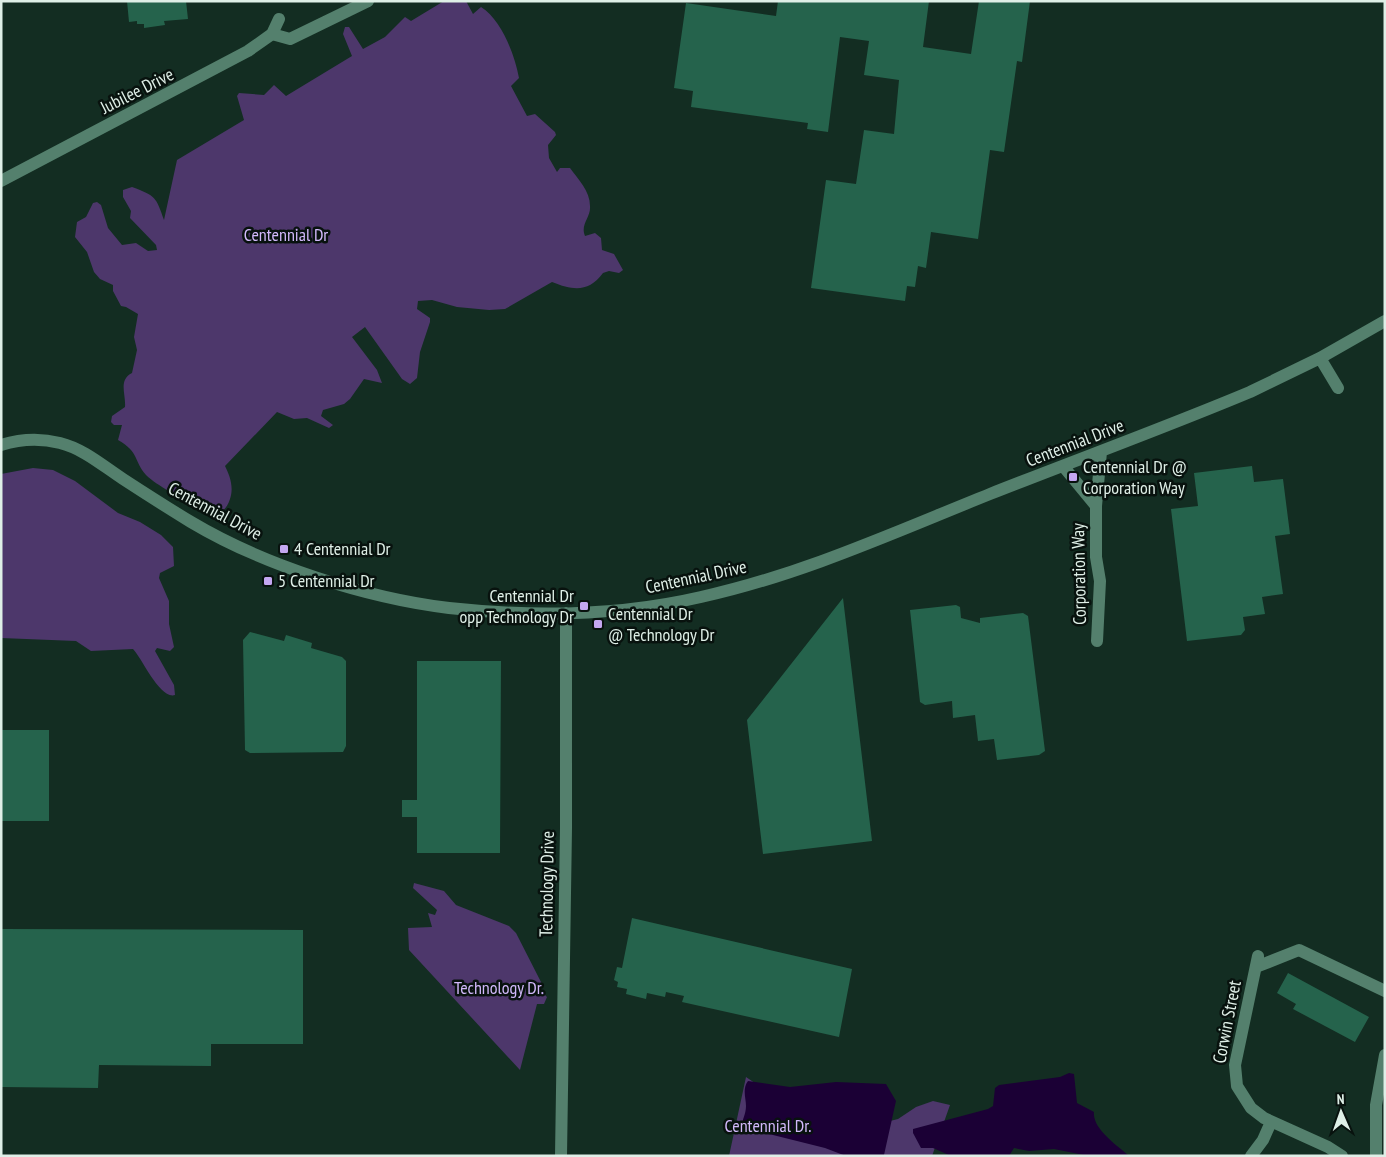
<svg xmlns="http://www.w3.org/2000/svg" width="1386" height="1157" viewBox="0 0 1386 1157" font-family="'PT Sans Narrow',sans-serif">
	<rect width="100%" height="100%" fill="#132d22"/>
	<path fill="#4d376b" d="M444,1H466L473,14L481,7C502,20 515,56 519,78L511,86L527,116L535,114L555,132L556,135L548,145L549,158L557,172L560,168H570C578,179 590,191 590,206C591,218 580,224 585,236L595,233L601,238L602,250L614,254L623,270L619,273L609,271L603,273C589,292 574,291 552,282L505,309L489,310L457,307L432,300L418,301L417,309L430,318V322L420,352L417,378L410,384L402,379L365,327L352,337L377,370L382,383L364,379L350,399L344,404L323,410L321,416L333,425L329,428L307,418L294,419L277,412L225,466C230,476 234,487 230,499C220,531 184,503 168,491C161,486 152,481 146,475C133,460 140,453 118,440L122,425H114L111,422L112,416L125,407C126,394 118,380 132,373L137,350L134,337L138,314L126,307L121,306L113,291V285L100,279L94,272L87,252L75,237L77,222L86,217L93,203L97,202L101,205L108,228L122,245L136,243L148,251L157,250L156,245L130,218L131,211L123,197V190L132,187C156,196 156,197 164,220L177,160L244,120L237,96L239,93L264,95L274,85L286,96L352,56L343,34L345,27H349L363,49L385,37L405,17L411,21Z
		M33,468L53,470L75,481L118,513L140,522L161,535L173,547L174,566L160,573L159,578L169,601V624L174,647L170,651L157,648L155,651L174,685L175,695C160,700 142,658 133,649L91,651L76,641L1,638V474Z
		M414,883L444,891L456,905L509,926L516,933L542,984L541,991L547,997L544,1004H537L520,1070L409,950L408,928L432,927L428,913L435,915L437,910L413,888Z
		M746,1077L768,1092L878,1124L898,1119L916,1107L933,1101L950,1105L932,1156H729Z"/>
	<path fill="#1b0035" d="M1069,1073L1074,1074L1077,1103L1094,1112C1092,1129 1118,1146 1129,1156H1089L1054,1149L1029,1151L1014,1148L1009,1156H951L933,1148H921L913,1133V1129L988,1109L993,1106L995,1088L999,1085L1060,1077Z
		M748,1081L790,1087L836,1082L886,1084L896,1101L884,1155L846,1156L825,1148L749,1129L742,1131C740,1122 746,1116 746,1106C746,1098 742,1089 748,1081Z"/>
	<path fill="#25634c" d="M127,1H186L188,19L164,21L165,25L144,28V24H137V21L129,22Z
		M778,1H929L923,47L971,54L979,1H1030L1022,62L1017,61L1004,152L990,150L978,239L931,232L926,268L918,266L915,287L907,286L905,301L811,288L826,180L856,184L864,130L894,134L899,80L864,75L869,41L840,37L828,132L807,129L808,123L691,107L693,91L674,88L686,3L776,16Z
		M1252,466L1254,482L1283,479L1290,534L1275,536L1283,594L1262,597L1265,614L1243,617L1245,630L1241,635L1187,641L1171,509L1198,506L1194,473Z
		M843,598L872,841L763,854L747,720Z
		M956,605L960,607L961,618L980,623V618L1023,613L1028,616L1045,751L1039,755L997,760L994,739L978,741L975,715L953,718L952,701L925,705L920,702L910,610Z
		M250,632L284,641L286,635L312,643L311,648L342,657L346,661V746L343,752L250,753L245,750L243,640Z
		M417,661H501L500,853H417V817H402V800H417Z
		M1,730H49V821H1Z
		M632,918L852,969L839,1037L682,1002L684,996L666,992L665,997L647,993L646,999L626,994L627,989L617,987L618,982L614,980L617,967L622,968Z
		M1,929L303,930V1044H211V1066L99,1065L98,1088L1,1087Z
		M1288,973L1369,1017L1355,1042L1293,1009L1296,1004L1277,993Z"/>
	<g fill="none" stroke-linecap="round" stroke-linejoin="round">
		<path stroke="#54806d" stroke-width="12" d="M272,34L290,39L368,1
			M1,181L248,51L272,34L279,19
			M1320,358L1338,388
			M1,445C20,439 41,438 60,443C84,449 103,466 123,479C146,494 168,508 191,522C263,565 366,598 449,608C532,617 619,616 701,597C801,575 895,532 990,494C1076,460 1164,428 1250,392L1320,358L1385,321
			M1063,466L1096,506
			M1097,641L1100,581L1096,557V506L1101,452
			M1258,956L1235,1065L1237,1086L1251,1108L1264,1118L1328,1147L1342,1156
			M1256,967L1299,950L1385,991
			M561,1156L566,828V613
			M1251,1156L1263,1140L1271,1122
			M1376,1156V1105L1385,1055"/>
	</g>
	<g fill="#c4a7f1" stroke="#08120e" stroke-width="2">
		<rect x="1068" y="472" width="10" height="10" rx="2.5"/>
		<rect x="279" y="544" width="10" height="10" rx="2.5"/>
		<rect x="263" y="576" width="10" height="10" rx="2.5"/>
		<rect x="579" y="601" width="10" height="10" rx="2.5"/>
		<rect x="593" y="619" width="10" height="10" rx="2.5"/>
	</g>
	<g text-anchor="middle" stroke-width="5" stroke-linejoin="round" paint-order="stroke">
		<g font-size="18" fill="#dfefe7" stroke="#08120e">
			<text transform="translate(137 91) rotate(-27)" y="6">Jubilee Drive</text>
			<text transform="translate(1075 443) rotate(-21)" y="6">Centennial Drive</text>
			<text transform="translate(215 511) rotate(28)" y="6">Centennial Drive</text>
			<text transform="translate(1079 574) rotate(-91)" y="6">Corporation Way</text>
			<text transform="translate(696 577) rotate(-12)" y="6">Centennial Drive</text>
			<text transform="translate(547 884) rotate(-89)" y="6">Technology Drive</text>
			<text transform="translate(1227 1022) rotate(-79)" y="6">Corwin Street</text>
		</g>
		<g font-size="18" fill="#d2b9fb" stroke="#08120e">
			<text x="286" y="241">Centennial Dr</text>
			<text x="499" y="994">Technology Dr.</text>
			<text x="768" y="1132">Centennial Dr.</text>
		</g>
		<g font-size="18" fill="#dfefe7" stroke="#08120e" text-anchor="start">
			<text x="1083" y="473">Centennial Dr @<tspan x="1083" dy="21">Corporation Way</tspan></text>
			<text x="294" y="555">4 Centennial Dr</text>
			<text x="278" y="587">5 Centennial Dr</text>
			<text x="574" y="602" text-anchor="end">Centennial Dr<tspan x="574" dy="21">opp Technology Dr</tspan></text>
			<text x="608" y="620">Centennial Dr<tspan x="608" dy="21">@ Technology Dr</tspan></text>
		</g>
	</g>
	<rect width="1386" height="1157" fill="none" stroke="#dfefe7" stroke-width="5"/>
	<g transform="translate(1341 1112) rotate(358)" stroke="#08120e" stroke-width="4" paint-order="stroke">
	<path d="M0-4L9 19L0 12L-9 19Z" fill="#dfefe7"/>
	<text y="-8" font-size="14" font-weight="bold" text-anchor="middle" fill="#dfefe7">N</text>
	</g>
</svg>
